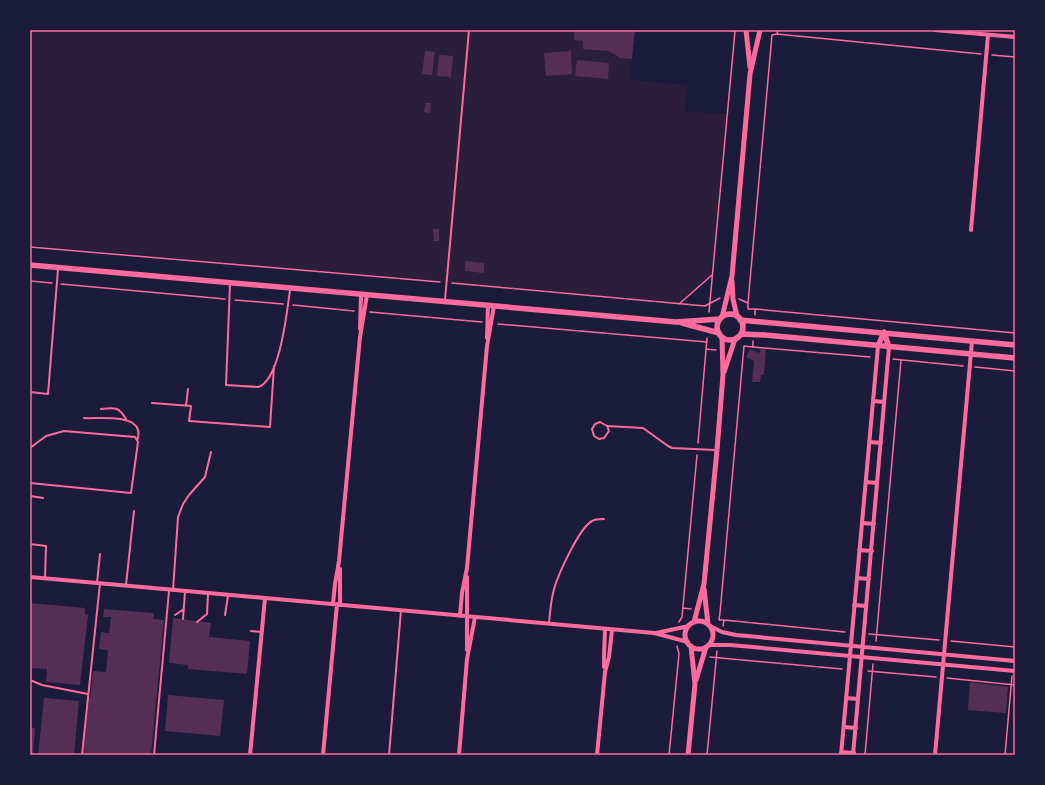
<svg xmlns="http://www.w3.org/2000/svg" width="1045" height="785" viewBox="0 0 1045 785" font-family="Literata,serif">
	<rect width="100%" height="100%" fill="#1b1b3a"/>
	<path fill="#2a1e3b" d="M30,30H574V40L583,41V49L609,51L620,58L632,59L631,77L634,80L687,85L685,111L726,114L711,274L678,302L30,245Z"/>
	<path fill="#542f53" d="M574,30H635L632,59L620,58L609,51L583,49V41L574,40Z
		M425,51L435,52L432,75L422,74Z
		M571,51L572,74L546,76L544,53Z
		M439,55L453,56L451,77L437,76Z
		M577,60L609,63L608,79L575,76Z
		M426,103H431L430,113L424,112Z
		M433,229H439V241H434Z
		M465,261L484,263V273L465,271Z
		M750,349L759,353L761,349H766L764,375H761L760,382H752L754,361L746,357Z
		M30,603L85,608V614L88,615L80,685L46,682L47,669L30,668Z
		M104,609L154,613L153,619L164,620L151,755H83L89,698H90L93,671L106,672L108,650L99,649L101,632L109,633L111,617H103Z
		M173,618L211,623L209,637L250,641L247,674L188,669V665L169,663Z
		M970,682L1008,687L1006,713L968,710Z
		M168,695L224,700L220,736L165,731Z
		M44,698L79,701L74,755H38Z
		M30,728H35L33,755H30Z"/>
	<g fill="none" stroke-linecap="round" stroke-linejoin="round">
		<path stroke="#ff6b9d" stroke-width="1.5" d="M777,34L981,54
			M992,55L1015,57
			M30,247L440,282
			M30,281L52,283
			M452,283L705,306L720,298
			M61,284L225,299
			M739,299L748,303
			M235,300L283,304
			M679,304L712,275
			M293,305L354,311
			M755,309L1015,333
			M370,312L482,322
			M709,312L735,31L726,30
			M755,315V309H748V303L772,35L777,34L778,30
			M498,324L707,342
			M753,347L870,357
			M706,349L716,350
			M893,359L963,366
			M975,367L1015,371
			M698,443L707,338
			M683,608L691,609
			M724,620L845,632
			M679,622L682,617L697,455
			M723,626L724,620H719L720,613L744,346L753,347V341
			M869,634L939,640
			M876,641L901,360
			M951,641L1015,647
			M1014,654L1015,644
			M710,657L842,669
			M868,671L936,677
			M947,678L1015,685
			M669,755L679,654L677,646
			M707,755L717,651
			M865,755L873,664
			M1005,755L1012,676"/>
		<path stroke="#ff6b9d" stroke-width="2" d="M230,284L226,385L258,387C280,381 287,311 290,290
			M445,300L469,30
			M30,392L48,394L58,269
			M152,403L191,406L189,421L270,427L274,366
			M186,406L188,389
			M101,409C115,407 119,407 126,419
			M84,418C98,419 134,414 138,430C139,434 139,436 137,440
			M607,426L609,431L604,438L599,439L594,436L592,429L595,424L600,422L607,426L643,428L668,446L672,448L715,450
			M30,448L46,436L64,431L135,437L138,442L131,493L30,483
			M30,498L31,496L43,498
			M30,544L46,546L45,578
			M97,583L100,554
			M126,585L134,511
			M173,590L178,517L183,504L189,495L205,477L211,452
			M175,615L184,609
			M225,615L228,596
			M183,619L185,592
			M197,622L207,614L208,594
			M549,623C550,611 551,600 554,589C558,575 579,528 592,521C595,519 600,519 604,519
			M251,631L262,632
			M30,680L42,685L88,694
			M82,755L100,583
			M154,755L169,591
			M389,755L401,610"/>
		<path stroke="#ff6b9d" stroke-width="4" d="M935,30L1015,37
			M971,230L988,35
			M360,329L361,294
			M487,338L488,305
			M873,401L884,402
			M870,442L881,443
			M866,482L877,483
			M862,523L874,524
			M859,550L872,551
			M340,569V605
			M30,577L654,633L688,642
			M857,578L869,579
			M333,604L335,584L339,561L360,337L367,295
			M854,605L866,606
			M460,616L462,593L467,568L487,346L494,306
			M710,626L722,632L736,635L1015,661
			M656,633L689,626
			M708,645H730L1015,671
			M467,650V577
			M604,667V657L605,629
			M846,698L858,699
			M844,727L856,728
			M841,752L854,753
			M250,755L265,598
			M323,755L337,604
			M459,755L467,659L475,617
			M597,755L605,672L609,657L612,630
			M841,755L878,346
			M853,755L889,347
			M935,755L972,341"/>
		<path stroke="#ff6b9d" stroke-width="5" d="M746,30L750,67
			M732,281L733,299L737,316
			M722,317L732,276L750,74L760,30
			M724,372L735,339
			M704,589L708,624
			M685 635a14 14 0 1 1 28 0a14 14 0 1 1-28 0Z
			M694,622L704,584L717,450L723,375L722,337
			M696,680L706,647
			M688,755L695,684L691,646"/>
		<path stroke="#ff6b9d" stroke-width="5.5" d="M30,265L676,322L720,319
			M717 327a13 13 0 1 1 26 0a13 13 0 1 1-26 0Z
			M740,320L1015,345
			M682,323L719,333
			M884,332L889,347
			M741,334L765,335L1015,358
			M878,346L884,332"/>
	</g>
	<rect width="1045" height="785" fill="none" stroke="#1b1b3a" stroke-width="62"/>
	<rect x="31" y="31" width="983" height="723" fill="none" stroke="#ff6b9d" stroke-width="1.5"/>
</svg>
